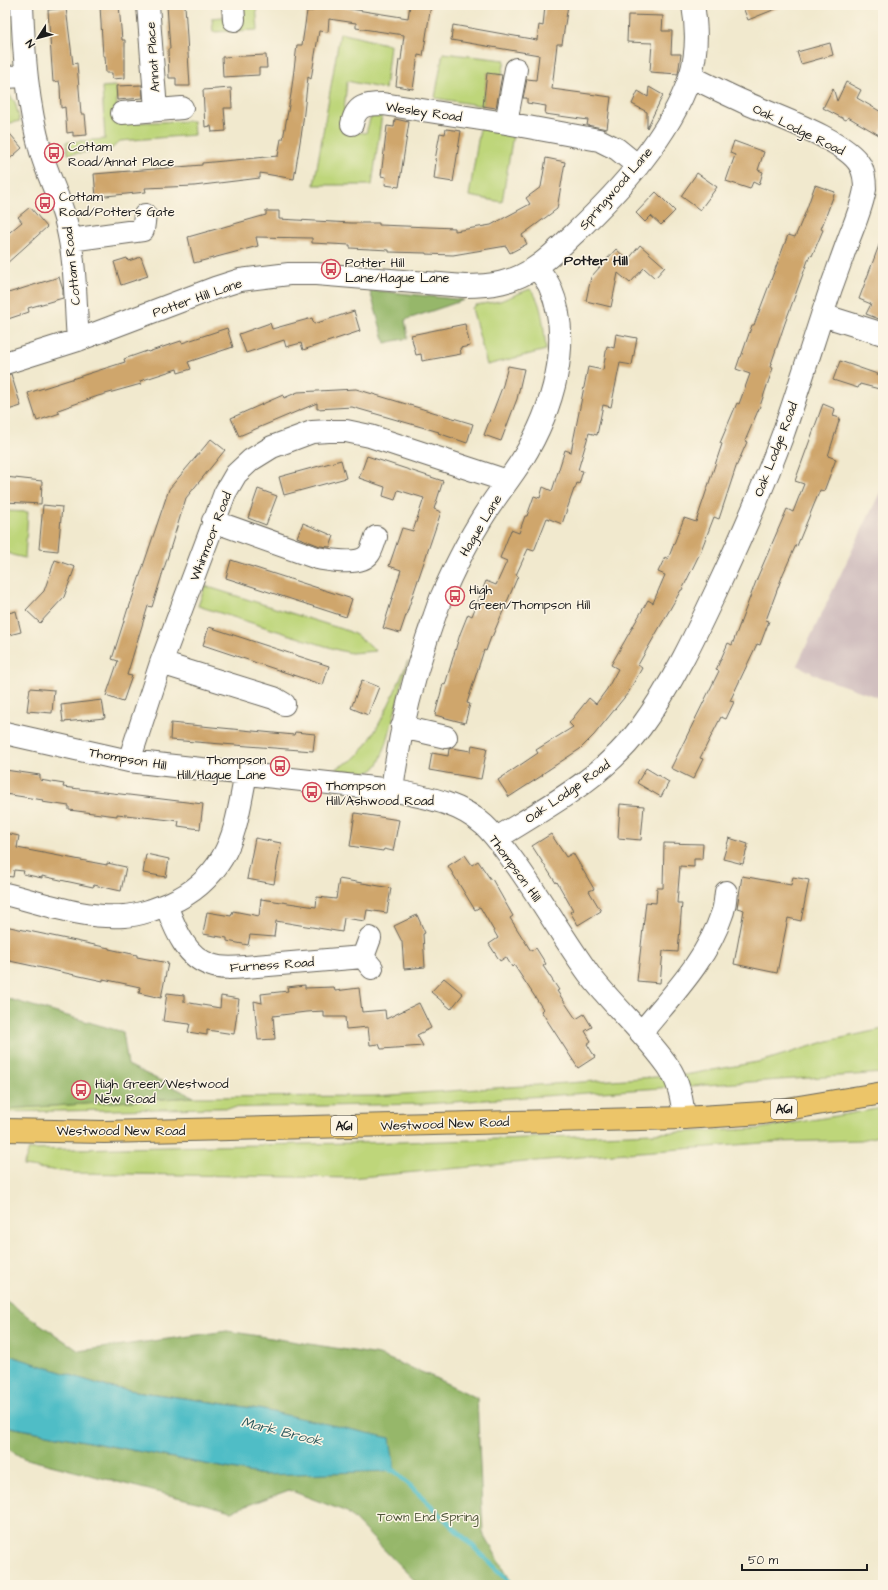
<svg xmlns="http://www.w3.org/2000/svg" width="888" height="1590" viewBox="0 0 888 1590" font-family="'Architects Daughter',sans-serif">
	<rect width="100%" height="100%" fill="#fcf5e5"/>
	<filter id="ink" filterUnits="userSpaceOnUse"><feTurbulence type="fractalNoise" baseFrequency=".025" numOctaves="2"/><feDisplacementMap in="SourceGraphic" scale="8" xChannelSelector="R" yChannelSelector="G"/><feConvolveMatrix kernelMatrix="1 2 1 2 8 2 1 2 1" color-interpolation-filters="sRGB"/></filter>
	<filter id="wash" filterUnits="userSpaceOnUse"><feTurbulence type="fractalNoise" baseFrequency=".012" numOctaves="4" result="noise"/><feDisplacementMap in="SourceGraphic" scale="16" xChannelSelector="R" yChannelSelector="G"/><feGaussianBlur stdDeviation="0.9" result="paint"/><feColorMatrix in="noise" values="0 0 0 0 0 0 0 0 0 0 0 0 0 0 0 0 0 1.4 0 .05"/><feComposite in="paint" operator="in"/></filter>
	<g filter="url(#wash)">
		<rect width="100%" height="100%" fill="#f1e9ce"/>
		<path fill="#d1bfbf" d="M883,486V699L822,678L797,665Z"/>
		<path fill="#bed67a" stroke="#6d794b" d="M5,5H10C11,23 16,43 5,58Z
			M244,5H256L258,30L213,32L212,18L244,15Z
			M340,33L390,45L385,89L347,81L342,131L366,133L370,119L374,114H382L372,185H314Z
			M443,53L505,60L502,75L487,73L483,106L435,98Z
			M116,86L118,123L193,121L194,135L120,141L110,150L68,154L66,142L105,139L102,87Z
			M5,90L15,102L20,121L5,124Z
			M480,128L513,135L502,202L469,196Z
			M530,289C543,301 544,332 546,350L487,365L472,308L476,305L500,301Z
			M5,511L28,512L25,558L12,555L5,551Z
			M205,586L348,631L356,635L376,651L351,653L338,650L198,606Z
			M408,661L387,742L379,763L374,769L369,772L332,770C339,767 347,763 354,759C374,743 397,686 408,661Z
			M883,1029V1073L424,1104L5,1112V1109L194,1097L376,1096L685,1075L763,1061L828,1041Z
			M883,1108V1135L861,1140L776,1142L613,1154L350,1178L75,1173L23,1166L29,1150L446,1141L758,1129Z"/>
		<path fill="#96b76a" stroke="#596a43" d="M370,291H381L464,300L405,320L408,338L385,343Z
			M5,998L123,1032L128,1065L194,1097L5,1109V1076H10L5,1069Z
			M5,1300L79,1351L227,1331L379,1355L431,1376L477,1398L483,1533L513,1585H419L347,1512L289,1490L232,1511L23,1458L5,1447V1426L263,1475L259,1409L108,1387L7,1356L5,1354Z"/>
		<path fill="#4fbdc6" stroke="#366c71" d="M5,1354L108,1387L259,1409L390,1438L395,1471L263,1475L5,1426Z"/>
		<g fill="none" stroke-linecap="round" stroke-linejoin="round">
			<path stroke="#4fbdc6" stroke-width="5" d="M390,1470L395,1471L513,1585"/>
		</g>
		<g id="blocks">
			<path fill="#cfa66c" d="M106,5H119L122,40H125V78L112,79V73H106L105,56H103L100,6H106Z
				M167,5H185L190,86H176V78H169L168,49H170Z
				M313,5H325L408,18L410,5H431L423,56L418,55L413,89L396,86L399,60H401L404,35L356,28V23L329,19L328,32L319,31L311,79L308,77L302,130L294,179L260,173V178L194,186L145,188L146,192L96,197L94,174L202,165V163L278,156L281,139H283L291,94L297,45H302L307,11H313Z
				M551,5H568L562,44H557L552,89L611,97L607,129L587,125L588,120L545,114L546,106L527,103V98H523L527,79L536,80L539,55L451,40L453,25L537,40L539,25L543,26L545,6L551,7Z
				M742,5H783V6L748,20Z
				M66,8L73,64L77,63L81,114H85L87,135L73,136V132L67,133L65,107L61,108L60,86L59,81L53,82L48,10Z
				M628,15L663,16L662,31H672L671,54H681L678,74L650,72L652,43L627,42Z
				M830,43L833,55L801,64L797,52Z
				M266,55L267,68H259V75L223,77L222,57Z
				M487,73L502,75L496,108L483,106Z
				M846,82L861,90L857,98L883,113V128L879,135L848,117L846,120L823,108L833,88L837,101Z
				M142,85L143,98L117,100L116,86Z
				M649,87L663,95L647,128V112L632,104L638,91L648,97Z
				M231,88L232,108H224L226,131L212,132L211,126L205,127L203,90Z
				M395,119L409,122L399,187L385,185L386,177L381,176L387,126L394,127Z
				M5,128L22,148L5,163Z
				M446,129L461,131L453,182L434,179L436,161L435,160L440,133L445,134Z
				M734,141L764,152L758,170L763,172L759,185L753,182L750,189L726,181L735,155L730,153Z
				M546,158L565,162L557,209L522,235L527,244L510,253L506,246L453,255L426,254V253L389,252V250L350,248V245L312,243V238L256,237L258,246L194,263L188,237L266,215V211H279V219L351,223H379V225L455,228V231L491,225L530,204L526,198L541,187Z
				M697,173L717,187L700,210L681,196Z
				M815,185L835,192L821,229L823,230L812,256L810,255L785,323L770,367L773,368L760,406L745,441L747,442L736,467L719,519L714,517L700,553L682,590H681L638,665L642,668L628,693L594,735L580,749L542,774L543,775L509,797L498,780L538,753L536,750L573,727L569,723L589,698L596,704L607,689L618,669L611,665L648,600L653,603L665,575L658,572L665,557L668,559L684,518L696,522L722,444L720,443L737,403L739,404L750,374L736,369L740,357H741L752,325H754L788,235L795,237L806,211Z
				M656,192L675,211L661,225L651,216L645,222L636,213Z
				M30,207L47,227L5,265V236L22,222L18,217Z
				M881,240H883V310L879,319L866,314L871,304L859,299Z
				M640,245L665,267L655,278L644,268L630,283L618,273L611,307L586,301L591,277L616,249L628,260Z
				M141,257L148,276L121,285L114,262L127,258L128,261Z
				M59,277L63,290V298L28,308L29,312L5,320V294Z
				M354,311L360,331L303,350L301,343L286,347L284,340L246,353L239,334L270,323L272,329L312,318L314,324Z
				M465,324L470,346L460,348L461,354L422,361L421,354L416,355L411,335Z
				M227,328L233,347L188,362L191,369L178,373L177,369L140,381L141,384L98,396L58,410L60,413L37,421L28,393L125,362L124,359L147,351L148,352L181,341L182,343Z
				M616,334L637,338L632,365L620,363L611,407L603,405L597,435L589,433L578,470L583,471L579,484L577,483L575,489H574L562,524L547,518L534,551L528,549L516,575L518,576L492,637H491L486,651L484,650L467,703L470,704L465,723L435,715L443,684L445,685L460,634L468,614L472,616L486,581L496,585L507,561L500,558L511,530L519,533L525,516H527L534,496L540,498L543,487L552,491L565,450L571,452L588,367L603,370L607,346L614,348Z
				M840,361L883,376V390L860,384L858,388L833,380Z
				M508,366L524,369L517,399L501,441L484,435L503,385Z
				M11,374L21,406L5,411V375Z
				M356,389L473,424L467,443L438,433L439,432L352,407L317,409V403L239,436L231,418L283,395L284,398L298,392Z
				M823,404L835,409L833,416L840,418L828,456L836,459L824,491L820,490L797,546L796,545L783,574L766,620L769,621L760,645L757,644L730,701L734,702L726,719L721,717L700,758L703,759L693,779L671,768L719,671L716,670L728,643L732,645L758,576L787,509L793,512L804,484L795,481Z
				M211,439L225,450L186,498L152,607L148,606L127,675L132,676L123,702L106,696L118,661L112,659L128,608H129L169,489Z
				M367,456L443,481L434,509L441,512L400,633L383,628L401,570L389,566L402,528L413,531L424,498L398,490L395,500L383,496L385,487L359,478Z
				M341,460L346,478L284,495L279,477Z
				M5,477L42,481L41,504L5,502Z
				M258,489L277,496L266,525L248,518Z
				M43,505L62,507L58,551L39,549Z
				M303,523L334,536L330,547L320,546L297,537Z
				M55,560L75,567L64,597L40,623L26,610L44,591Z
				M231,560L352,599L346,617L226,578Z
				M16,611L21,632L5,636V614Z
				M209,627L329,666L323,685L203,645Z
				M362,680L379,687L368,715L351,708Z
				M30,688L54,690L52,713L27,711Z
				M102,700L105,718L63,722L61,705Z
				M171,723L294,735L295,732L315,734L313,751L170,740Z
				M472,745L487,748L481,779L429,770L432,753L448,756L449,749L452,748L471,751Z
				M646,768L669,782L661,797L637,783Z
				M5,770L40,775V780L64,784L63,787L203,804L200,829L178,826L179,821L117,814V816L69,810V806L42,802L43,800L5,794Z
				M620,804L644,806L641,840L618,838Z
				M355,813L399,820L393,851L384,849L383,851L350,846Z
				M5,833L19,836L17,848L107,865V863L126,867L121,891L94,885L93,887L42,876V878L23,874L24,871L14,870L13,877L5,876Z
				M551,834L566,857L573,853L594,889L589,891L601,911L578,925L570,912L573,910L557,882L556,883L532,846Z
				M255,838L281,843L274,884L247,879Z
				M729,838L748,844L743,864L723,859Z
				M664,843L703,844L702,859H694V867L680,866L677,903H682L678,952L663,951L660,983L637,981L646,902L656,903L657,888H663Z
				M146,854L169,859L166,877L143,873Z
				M465,855L472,865L478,861L491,880L492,879L513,916L510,918L531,951L536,948L546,964L543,966L559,990L557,991L576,1019L584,1014L592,1027L585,1031L591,1041L587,1044L595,1057L578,1068L541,1011L543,1009L514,965L512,967L506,957L500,961L489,944L498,938L480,907L475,910L448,866Z
				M742,876L791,885L793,877L809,880L801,921L788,918L777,973L734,964L744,910L737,908Z
				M339,879L391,888L387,913L367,910L365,921L344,918L342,932L276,921L274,937L250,935L248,945L227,941V938L203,934L207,912L231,916L233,911L259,916L261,899L316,907L317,897L336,899Z
				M417,915L425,933L423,934L425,967L404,969L402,942L394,926Z
				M5,926L109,948V949L137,955V957L168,963L161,998L139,993L140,987L103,979V981L5,960Z
				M444,978L463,994L451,1009L431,992Z
				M305,985V988L334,987L335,991L359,988L362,1012L385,1010L386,1019L419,1003L431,1028L417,1035L423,1046L381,1049L379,1044L370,1045L368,1027L346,1029L345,1017H324V1011L306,1012L273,1016L275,1039L258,1040L254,1001L262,1003L261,994L288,991L287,987Z
				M167,993L184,995V1002L220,1008L221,996L239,999L234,1034L207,1030V1035L188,1032L190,1024L163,1021Z"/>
		</g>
	</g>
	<g filter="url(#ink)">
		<use href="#blocks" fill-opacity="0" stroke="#67645a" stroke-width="1"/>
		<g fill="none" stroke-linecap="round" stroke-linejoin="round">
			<defs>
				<path id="minor" d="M22,5C24,55 27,103 41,152C48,177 61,200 67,226C76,263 75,302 78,340
					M148,5L156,110
					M233,5L234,20
					M5,77L26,76
					M122,113L182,108
					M506,123L516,69
					M352,124C356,105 366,104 383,104L506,123L599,140L617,149L638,166
					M70,240L143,230L145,215
					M822,315L883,334
					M5,363L78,340L215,288L240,280L289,274H316L464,286C491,286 513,283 536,267C550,258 563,244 575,233C619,191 670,136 690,77C697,55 697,28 693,5
					M213,521L317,558C330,560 360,566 369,554C372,550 374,542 376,537
					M161,663L274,698L284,704
					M402,727L446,737
					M5,733L129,761L392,790C424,797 459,802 484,825C496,836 505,850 515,863C541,899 563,938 589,974C613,1006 645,1033 668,1066C679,1082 682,1099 684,1118
					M129,761L161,663L225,493L236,474L251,460L272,447L312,432L329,431H346L370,436L507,481
					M392,790C399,737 410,689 427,638C432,624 436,611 441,598C452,573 464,548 478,525C491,502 508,482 522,460C552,411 574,342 550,287C547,280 541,274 537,267
					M497,838C549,806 604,777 641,727C672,685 695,636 717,589C741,538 764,486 783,434C800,385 815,336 831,288C837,272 842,257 848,241C854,225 862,207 865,189C865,182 864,172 860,165C845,139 772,115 744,102C726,94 708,85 690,76
					M5,894C43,903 84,919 124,916C140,915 155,909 170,903C191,894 210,878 222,858C237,833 240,802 246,774
					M166,905C175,928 185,957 211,965C221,969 233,968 245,967L363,957
					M370,938L363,957L372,968
					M641,1033C671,996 707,960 722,914C725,907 725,899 726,892"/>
				<path id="highway" d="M5,1130L104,1132L684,1118L763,1113L883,1093"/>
			</defs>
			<use href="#minor" stroke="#67645a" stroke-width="24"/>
			<use href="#highway" stroke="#67645a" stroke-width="24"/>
			<use href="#minor" stroke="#fff" stroke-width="22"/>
			<use href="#highway" stroke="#ecc569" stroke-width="22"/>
		</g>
	</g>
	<defs>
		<symbol id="bus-ring" viewBox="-11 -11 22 22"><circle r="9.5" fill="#fcf5e5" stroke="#d1495b" stroke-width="1.5"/><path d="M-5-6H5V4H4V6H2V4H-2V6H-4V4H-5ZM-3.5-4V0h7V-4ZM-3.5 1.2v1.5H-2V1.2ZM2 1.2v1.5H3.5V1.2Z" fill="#d1495b"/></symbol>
	</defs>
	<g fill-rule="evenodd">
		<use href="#bus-ring" x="43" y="142" width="22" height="22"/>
		<use href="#bus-ring" x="34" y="192" width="22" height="22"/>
		<use href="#bus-ring" x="320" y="258" width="22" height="22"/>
		<use href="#bus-ring" x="444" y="585" width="22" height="22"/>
		<use href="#bus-ring" x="269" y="755" width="22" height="22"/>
		<use href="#bus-ring" x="301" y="781" width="22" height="22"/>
		<use href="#bus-ring" x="70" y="1079" width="22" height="22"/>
	</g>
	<g text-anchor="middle" stroke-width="3" stroke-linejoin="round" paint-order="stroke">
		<g fill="#fcf5e5" stroke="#5f5d58" stroke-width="1">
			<rect x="771" y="1099" width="26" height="20" rx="3"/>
			<rect x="331" y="1116" width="26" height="20" rx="3"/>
		</g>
		<g font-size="12" font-weight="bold" fill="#1c1c1c">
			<text x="784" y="1113">A61</text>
			<text x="344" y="1130">A61</text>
		</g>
		<g font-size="13" fill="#1c1c1c" stroke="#fcf5e5">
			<text transform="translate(152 57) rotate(-94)" y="5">Annat Place</text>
			<text transform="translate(424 111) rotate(8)" y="5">Wesley Road</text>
			<text transform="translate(799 129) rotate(26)" y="5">Oak Lodge Road</text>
			<text transform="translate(615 188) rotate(-49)" y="5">Springwood Lane</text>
			<text transform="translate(71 266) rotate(-96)" y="5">Cottam Road</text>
			<text transform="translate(197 297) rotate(-19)" y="5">Potter Hill Lane</text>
			<text transform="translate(775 449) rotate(-69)" y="5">Oak Lodge Road</text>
			<text transform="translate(480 525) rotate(-59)" y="5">Hague Lane</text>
			<text transform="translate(210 536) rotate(-69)" y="5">Whinmoor Road</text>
			<text transform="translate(128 758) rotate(10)" y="5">Thompson Hill</text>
			<text transform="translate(567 791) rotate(-35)" y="5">Oak Lodge Road</text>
			<text transform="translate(516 868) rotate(54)" y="5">Thompson Hill</text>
			<text transform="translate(272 964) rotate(-4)" y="5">Furness Road</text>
			<text transform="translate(445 1123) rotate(-2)" y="5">Westwood New Road</text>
			<text x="121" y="1135">Westwood New Road</text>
		</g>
		<g font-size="13" fill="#1c1c1c" stroke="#fcf5e5" text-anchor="start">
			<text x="68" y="151">Cottam<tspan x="68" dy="15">Road/Annat Place</tspan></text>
			<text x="59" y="201">Cottam<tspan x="59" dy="15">Road/Potters Gate</tspan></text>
			<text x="345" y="267">Potter Hill<tspan x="345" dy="15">Lane/Hague Lane</tspan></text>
			<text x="469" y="594">High<tspan x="469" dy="15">Green/Thompson Hill</tspan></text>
			<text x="266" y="764" text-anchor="end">Thompson<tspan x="266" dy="15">Hill/Hague Lane</tspan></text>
			<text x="326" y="790">Thompson<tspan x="326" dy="15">Hill/Ashwood Road</tspan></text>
			<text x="95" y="1088">High Green/Westwood<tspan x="95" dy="15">New Road</tspan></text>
		</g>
		<g font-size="13" fill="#4d5438" stroke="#fcf5e5">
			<text x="428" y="1521">Town End Spring</text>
		</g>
		<g font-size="14" font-weight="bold" fill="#1c1c1c" stroke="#fcf5e5">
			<text x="596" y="265">Potter Hill</text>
		</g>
		<g font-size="14" font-style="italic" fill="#305c60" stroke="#fcf5e5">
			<text transform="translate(282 1431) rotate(14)" y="5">Mark Brook</text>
		</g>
	</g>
	<rect width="888" height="1590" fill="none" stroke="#fcf5e5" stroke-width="20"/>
	<g transform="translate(38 38) rotate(234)" stroke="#fcf5e5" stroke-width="3" paint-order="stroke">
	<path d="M0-3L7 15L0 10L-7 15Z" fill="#1c1c1c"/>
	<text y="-6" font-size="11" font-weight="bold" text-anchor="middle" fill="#1c1c1c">N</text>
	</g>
	<path d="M742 1564v6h125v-6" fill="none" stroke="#1c1c1c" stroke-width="2"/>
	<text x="748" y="1564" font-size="12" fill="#1c1c1c" stroke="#fcf5e5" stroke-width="3" paint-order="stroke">50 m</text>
</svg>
